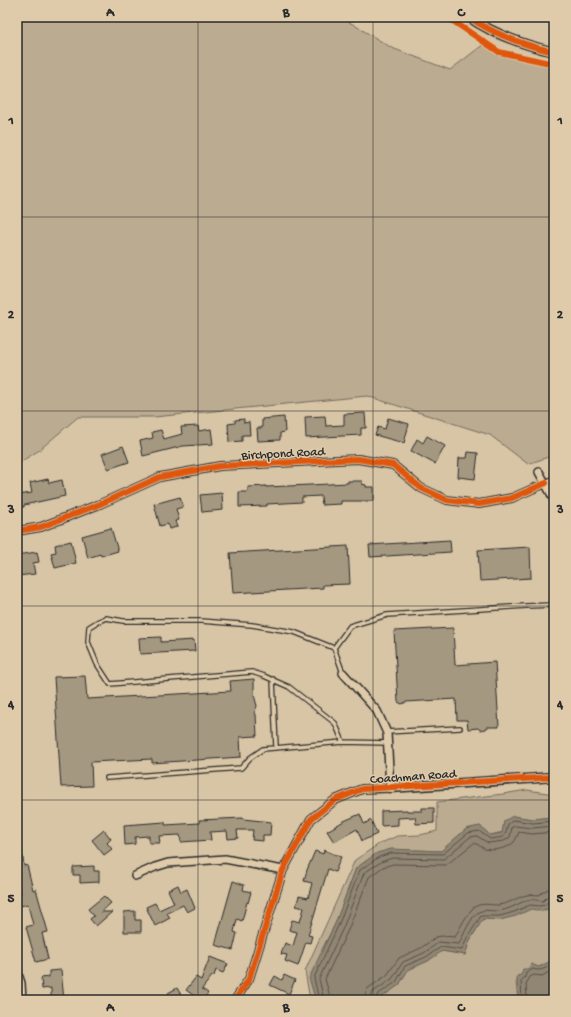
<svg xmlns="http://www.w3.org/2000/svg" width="571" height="1017" viewBox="0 0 571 1017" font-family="'Gochi Hand',sans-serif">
	<rect width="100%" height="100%" fill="#d8c5a5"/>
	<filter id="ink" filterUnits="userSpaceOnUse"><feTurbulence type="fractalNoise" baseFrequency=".025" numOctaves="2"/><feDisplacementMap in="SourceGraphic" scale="8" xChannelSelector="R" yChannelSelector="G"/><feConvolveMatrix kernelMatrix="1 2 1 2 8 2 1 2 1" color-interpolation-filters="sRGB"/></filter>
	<g filter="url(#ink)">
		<path fill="#bbab91" stroke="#736b5e" d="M17,17H341L392,48L450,70L484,44L554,66V455L528,464L490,435L367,396L154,417H78L38,451L17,464Z
			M527,790L554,794V815L552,817L533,819L513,816L503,832L490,835L480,826L466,829L441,851L416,850L356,868L335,924L322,949L315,998L321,1000H310L305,971L355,860L379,844L397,836L420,835L437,831V802L503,794Z
			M554,902V957L547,963L539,967L528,969L516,982L518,1000H375L382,997L399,985L407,970L428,961L442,951L465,955L470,940L483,919C504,920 512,918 531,908L540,911L548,909Z"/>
		<path fill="#918673" stroke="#686256" d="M554,815V902L548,909L540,911L531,909L516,916L500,920L483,919L470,940L465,955L442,951L428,961L408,970L399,985L382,997L375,1000H321L315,998L309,978L335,924L356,868L377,853L391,849L441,851L466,829L480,826L490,835L502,833L504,821L513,816L533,819L552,817Z
			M554,957V1000H518L517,976L521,975L523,969H528L531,964L539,967L547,963Z"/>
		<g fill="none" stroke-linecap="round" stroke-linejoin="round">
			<path stroke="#544f48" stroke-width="1" d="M319,1000L314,978L338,926L360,870L379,857L391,853L443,854L468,833L479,831L490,839C504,837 505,839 508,824L514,820L533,823L554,821
				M324,1000L319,979L343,928L364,873L381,862L392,858L444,859L470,837L477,836L488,843L504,841L510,837L512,827L515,826L532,828L554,826
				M331,1000L325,979L348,930L369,877L383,867L393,864L446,865L474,843C478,844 481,847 485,849C492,851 507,849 513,843C516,840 517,836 519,832L532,834L554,832
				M364,1000L367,989L387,975L399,958L421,948L436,937L442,936L455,937C460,928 466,915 473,908C481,902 489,905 498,905C515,903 520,892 539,895L546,890L554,888
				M370,1000L373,992L392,979L403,962L424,953L439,942L459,944C463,936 471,916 479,912C484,909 492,911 498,911C509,910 517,904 527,900C532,898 537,901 543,901L548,896L554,894
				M375,1000L377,995L396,982L405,966L426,957L441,947L462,950L467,938L481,916H500L514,912L530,905L540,906L545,905L550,900H554
				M522,1000L521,981L525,977L526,973L533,969C541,972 547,968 554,962
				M527,1000L526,984L530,977L534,975L542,976L554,969"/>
		</g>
		<path fill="#a49881" stroke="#2b2b2b" d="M365,413L366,428H361V435L306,438L305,417L325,416L326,426L344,425V414Z
			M284,417L285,432L280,433V440L258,441L257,428H262V419Z
			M388,418L409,424L404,443L375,435L378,427L385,429Z
			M244,419V423L249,422L250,435H242V441L229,442L228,424L235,423V420Z
			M198,426L199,431L211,429L213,444L183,446L143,456L140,441L153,438L152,432L161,430L164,439L182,434L181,427Z
			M427,436L445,446L435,464L411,451L417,439L423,443Z
			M123,446L129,462L108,469L102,454Z
			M468,452L478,453L475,479L458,477L459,458H467Z
			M48,479L49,483L62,480L65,496L24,505V507H17V495L32,493L30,483Z
			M348,481H362V484L366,485V487H374V501H341V504L322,505L321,496L302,497V502L267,504V506L239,507V492H248V487L266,486V487L310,485L348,483Z
			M222,493L223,510L202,512L200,495Z
			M180,497L183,507L176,509L179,520L175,521L177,527L169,529L168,524L160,526L154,504Z
			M111,528L118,551L101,556L100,554L88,558L82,536Z
			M450,540L451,552L370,557L369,545Z
			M71,541L76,563L55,568L51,553L56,552L55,545Z
			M348,546L350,584L323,585V588L233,593L230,553Z
			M530,547L531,578L480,581L478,550Z
			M37,552L39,562L33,563L35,574L17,576V555Z
			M453,628L455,665L495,662L499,727H487L486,729L480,730L478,728L468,729L467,720H457L456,699L406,702L402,704L398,702L394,631Z
			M161,637V642L194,640L195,651L140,654L139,638Z
			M85,676L87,699L231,691L230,681L254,679V695L257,706L254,714H256L257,736L240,737L241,757L152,763V759L91,762L92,786L61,787L54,677Z
			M422,808H434V823L416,824L415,817L398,818V825L381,826V811L407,810V811H422Z
			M360,814L364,824L371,820L377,834L362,841L357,829L334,842L327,831L344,821Z
			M243,818V819L271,822L270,835H263V841L252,840L253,830H237L238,838L228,839L227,831L210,832L211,840L181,842L180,835L159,836L160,843H149V836L135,837V844L125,845L124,825L165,822V825L200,823L199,820Z
			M104,830L111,839L107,843L112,849L104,855L92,840Z
			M21,843L24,866L27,865L33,890L36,889L48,932L42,933L48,959L36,962L26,927L33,925L30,913L28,904L20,906L17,896L21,894L17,877V844Z
			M324,850L341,857L335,872L328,869L308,935L312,936L310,943L306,942L298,966L285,961L287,955L281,954L285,943L293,946L297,932L289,930L292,920L300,922L304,908L296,906L299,896L308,898L312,883L304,881L307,870L315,851L323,854Z
			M94,866V871H99V882L80,883V875H73V867Z
			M233,881L244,885L243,890L251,892L248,903L247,902L242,921L237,919L234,932L237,933L233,950L215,945Z
			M178,885L181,892L187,889L195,908L187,912L183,905L167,913L170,918L155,926L146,907L155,903L159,910L174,903L168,890Z
			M104,896L111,903L101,912H112L96,926L90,919L94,916L88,909Z
			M135,911V920H141V932H124V912Z
			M210,957L228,964L223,973L216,970L214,976H212L202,989L208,993L203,1000H200L186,990L196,977L201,980Z
			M61,970L64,1000H51V988L42,989L41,978L49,977V971Z
			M284,975L295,980L289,994L270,985L275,976L282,980Z
			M177,988L184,1000H172L168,993Z"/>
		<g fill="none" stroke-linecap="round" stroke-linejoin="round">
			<defs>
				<path id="service" d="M546,483L554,477
					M334,648L350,626L387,615L526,606L554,605
					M343,673L334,648L294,632L252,625L201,621H123L106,618L97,622L89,627L88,642L97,664L110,684L252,672L264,676L289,687L335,723L343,742
					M273,679L276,747
					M386,732L460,728
					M107,778L241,768L250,758L263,749L343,742L388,743"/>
				<path id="minor" d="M539,472L554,499
					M17,531L41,527L100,504L160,477L220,466L358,459L393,465L421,488L447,500L479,504L512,498L546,483
					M135,876L155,867L168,863L225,859L283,870
					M17,971L21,983L22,1000
					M235,1000L249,979L283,870L311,819L335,800L362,789L390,788L387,733L377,711L343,673"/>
				<path id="tertiary" d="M469,17C494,35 525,45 554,52
					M390,788L554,777"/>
			</defs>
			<use href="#service" stroke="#2b2b2b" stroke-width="6"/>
			<use href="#minor" stroke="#2b2b2b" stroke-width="10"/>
			<use href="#tertiary" stroke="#2b2b2b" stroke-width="11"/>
			<use href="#service" stroke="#dfcbaa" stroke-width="3.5"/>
			<use href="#minor" stroke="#dfcbaa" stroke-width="7"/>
			<use href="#tertiary" stroke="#dfcbaa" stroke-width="8"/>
			<defs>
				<path id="cycleway" d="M447,17L499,52L554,64
					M469,17C494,35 525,45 554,52
					M17,531L41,527L100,504L160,477L220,466L358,459L393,465L421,488L447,500L479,504L512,498L546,483
					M235,1000L249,979L283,870L311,819L335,800L362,789L554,777"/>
			</defs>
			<use href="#cycleway" stroke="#dfcbaa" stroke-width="8"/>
			<use href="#cycleway" stroke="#df570e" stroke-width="6"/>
		</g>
	</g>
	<path fill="none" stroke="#2b2b2b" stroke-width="1" stroke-opacity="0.55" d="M198,17V1000M373,17V1000M17,217H554M17,411H554M17,606H554M17,800H554"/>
	<g text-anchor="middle" stroke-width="3" stroke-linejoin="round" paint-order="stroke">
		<g font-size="13" fill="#2b2b2b" stroke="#dfcbaa">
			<text transform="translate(283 452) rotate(-3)" y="5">Birchpond Road</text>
			<text transform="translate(413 775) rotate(-4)" y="5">Coachman Road</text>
		</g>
	</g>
	<rect width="571" height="1017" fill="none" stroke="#dfcbaa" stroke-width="44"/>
	<rect x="22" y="22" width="527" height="973" fill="none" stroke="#2b2b2b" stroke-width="1.5"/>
	<g font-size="13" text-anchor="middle" font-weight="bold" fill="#2b2b2b">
		<text x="110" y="16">A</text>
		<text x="286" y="16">B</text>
		<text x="461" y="16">C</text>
		<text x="11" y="124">1</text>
		<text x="560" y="124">1</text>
		<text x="11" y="318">2</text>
		<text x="560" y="318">2</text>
		<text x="11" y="513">3</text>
		<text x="560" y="513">3</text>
		<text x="11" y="708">4</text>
		<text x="560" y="708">4</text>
		<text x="11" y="902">5</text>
		<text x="560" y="902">5</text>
		<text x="110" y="1011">A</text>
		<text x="286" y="1011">B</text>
		<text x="461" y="1011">C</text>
	</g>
</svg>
